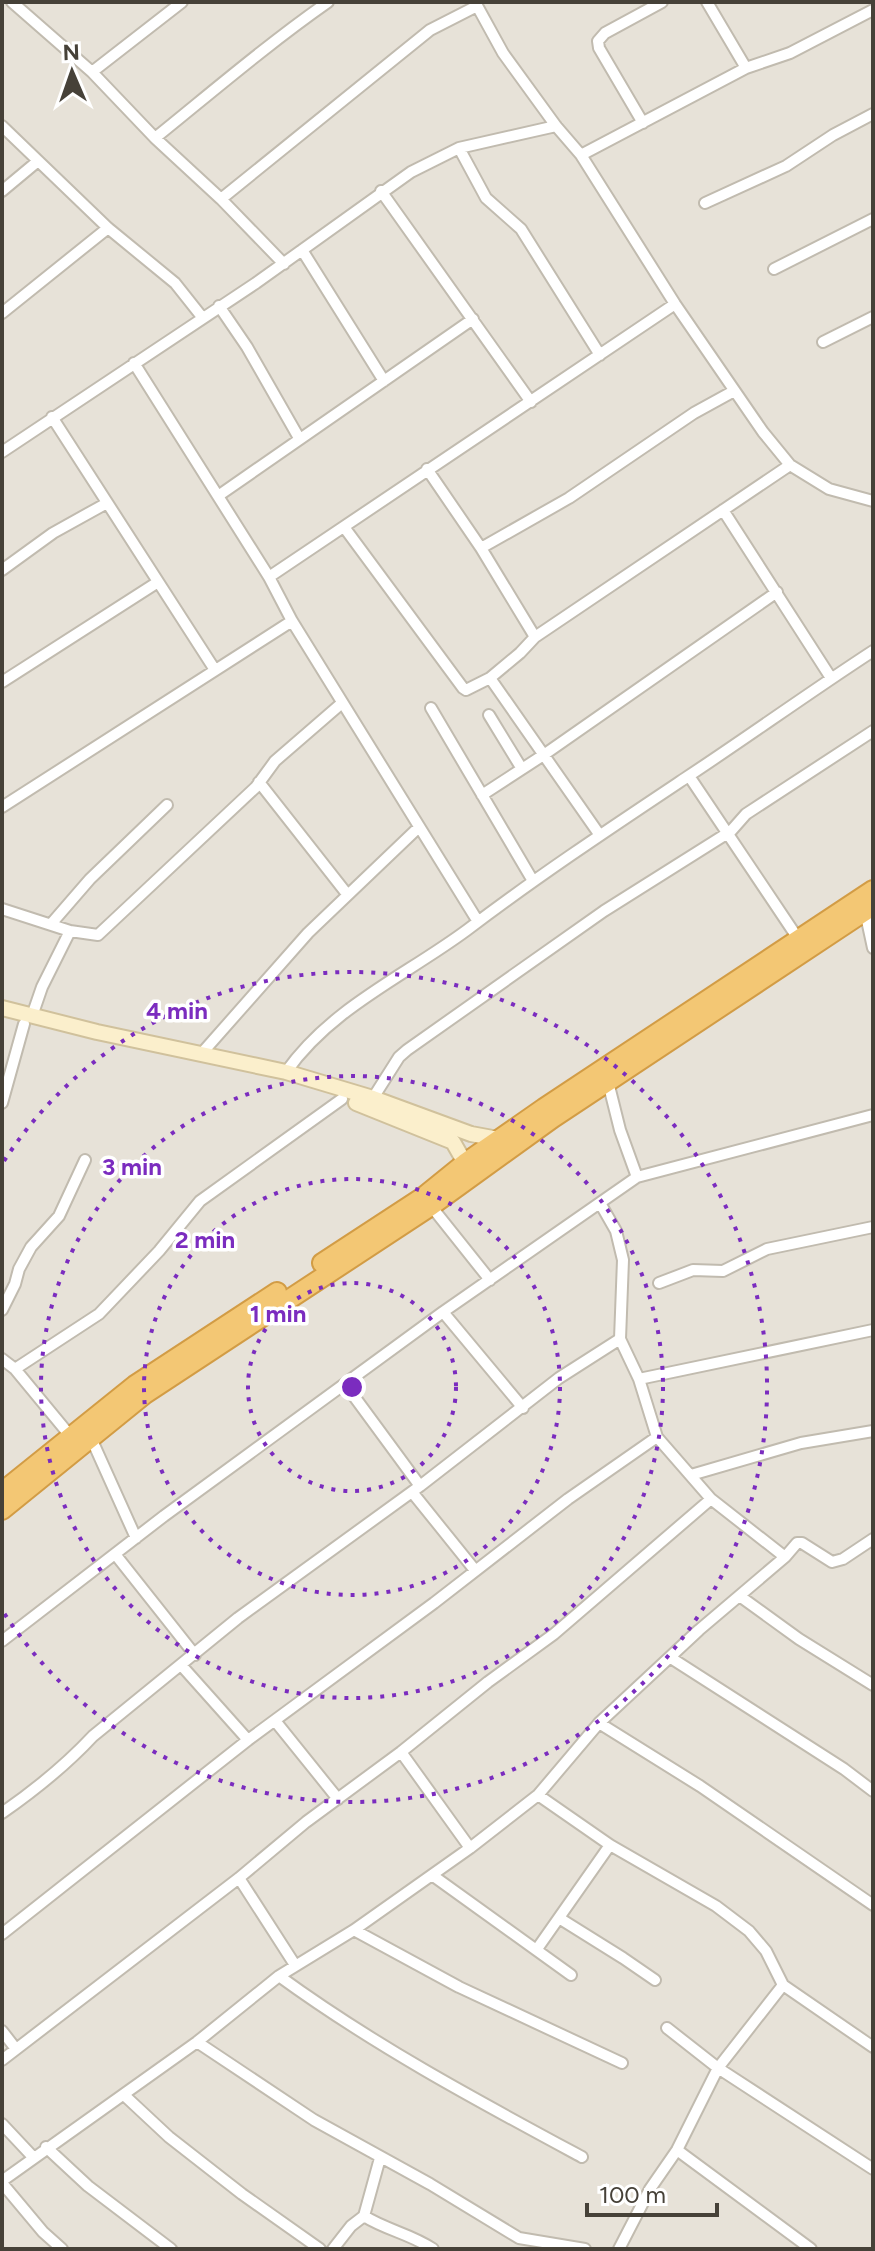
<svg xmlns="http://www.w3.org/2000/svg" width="875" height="2251" viewBox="0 0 875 2251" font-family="Figtree,sans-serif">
	<rect width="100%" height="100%" fill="#f3f0e9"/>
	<path fill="#e7e2d8" d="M2,2H873V2249H2Z"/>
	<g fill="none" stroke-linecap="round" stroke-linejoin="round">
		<defs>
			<path id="street" d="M12,2L92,72L155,138L221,199L284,264
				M475,2L503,53L556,126L581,155L675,304L763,432L790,465L829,489L873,501
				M707,2L746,68
				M92,72L182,2
				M643,123L599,48L598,41L605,33L662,2
				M2,126L108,228L175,283L202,317
				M155,138C212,92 268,44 328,2
				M459,148L486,198L521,229L600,355
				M581,155L746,68L790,53L873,10
				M2,191L38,161
				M381,191L531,402
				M221,199L430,30L477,6
				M705,203L786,166L833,135L873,114
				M302,250L384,381
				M774,269L873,219
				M219,306L247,347L299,438
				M2,313L108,228
				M823,342L873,317
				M134,363L269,577L292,621L477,920
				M52,417L215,670
				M2,452L256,283L411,172L459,148L556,126
				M427,469L481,548L535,637L520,653L490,678L599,834
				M218,496L473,319
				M723,510L831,678
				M344,527L463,688L466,690L490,678
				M481,548L569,498L694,413L734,391
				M2,570L53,533L107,503
				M269,577L675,304
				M535,637L790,465
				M2,682L158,582
				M431,708L533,881
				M489,715L522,769
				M689,776L799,940
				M259,782L347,894
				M482,795L545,754L777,592
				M2,807L292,621
				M2,909L70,931L98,935L256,787L275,761L342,703
				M865,911L873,948
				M51,924L90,879L167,805
				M32,1016L42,987L70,931
				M202,1053L308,933L419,827
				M286,1072C332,1007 405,976 467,930C538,876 612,827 687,777C749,736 810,692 873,651
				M608,1082L620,1130L637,1177
				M373,1098L399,1057L407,1050L604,911L731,831L746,814L873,731
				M2,1103L24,1024
				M600,1203L616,1231L623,1260L620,1339L639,1379L657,1437L711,1499L785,1557
				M431,1206L490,1280
				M659,1283L693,1270L723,1271L767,1249L873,1227
				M2,1310L15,1284L19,1269L31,1247L59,1216L85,1160
				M443,1312L523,1408
				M2,1359L15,1369L72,1438
				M15,1369L99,1314L159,1251L200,1201L342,1099
				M639,1379L873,1330
				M345,1384L420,1486
				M91,1438L136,1538
				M691,1475L801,1443L873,1431
				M412,1492L474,1569
				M115,1554L195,1655
				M741,1597L799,1639L873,1685
				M2,1641L164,1516L443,1312L637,1177L873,1115
				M671,1658L844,1769L873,1791
				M181,1665L248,1740
				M276,1722L338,1799
				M599,1723L700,1786L873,1905
				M401,1752L470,1848
				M538,1795L610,1845L716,1906L749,1931L766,1951L783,1985L873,2047
				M2,1813C35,1790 66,1765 93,1736L238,1618L420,1486L559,1378L620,1339
				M432,1875L571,1975
				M239,1878L295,1965
				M559,1918L623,1958L655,1980
				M354,1930L459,1987L622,2063
				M2,1934L248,1740L434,1603L568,1499L657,1437
				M537,1949L610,1845
				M279,1976C375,2046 478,2101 582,2157
				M667,2028L718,2068L873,2169
				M2,2031L16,2049
				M197,2042L314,2120L430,2184L519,2238L585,2249
				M2,2060L239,1878L306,1822L401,1752L488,1682L554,1634L711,1499
				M124,2095L169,2137L242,2194L320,2249
				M2,2124L33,2157
				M46,2147L88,2186L171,2249
				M677,2150L811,2249
				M2,2181L197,2042L279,1976L354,1930L470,1848L538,1795L599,1723L699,1630L785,1557L797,1543H802L832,1562L843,1559L873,1539
				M2,2183L43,2232L62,2249
				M364,2216C386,2230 411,2234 433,2249
				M333,2249L351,2226L364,2216L380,2158
				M619,2249L650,2189L677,2150L718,2068L783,1985"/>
			<path id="secondary" d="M2,1008L97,1032L286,1072L373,1098L471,1134L498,1139
				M356,1103L453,1142L465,1163"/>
			<path id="highway" d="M322,1263L423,1197L465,1163L544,1108L873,890
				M2,1492L135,1385L277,1292
				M2,1510L145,1394L431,1206L553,1118L873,906"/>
		</defs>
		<use href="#street" stroke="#c1bbaf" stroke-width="14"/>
		<use href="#secondary" stroke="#d0c19c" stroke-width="18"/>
		<use href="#highway" stroke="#d29c45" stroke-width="22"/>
		<use href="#street" stroke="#fff" stroke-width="10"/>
		<use href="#secondary" stroke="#fbefcc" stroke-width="14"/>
		<use href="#highway" stroke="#f3c774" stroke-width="18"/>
	</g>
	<g fill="none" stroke="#7b2cbf" stroke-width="4" stroke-dasharray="4 8">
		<circle cx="352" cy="1387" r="104"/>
		<circle cx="352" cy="1387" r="208"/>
		<circle cx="352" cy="1387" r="311"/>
		<path d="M4 1161A415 415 0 1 1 4 1613"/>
	</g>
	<circle cx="352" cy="1387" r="12" fill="#7b2cbf" stroke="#fff" stroke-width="4"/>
	<g font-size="24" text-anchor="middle" font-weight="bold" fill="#7b2cbf" stroke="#fff" stroke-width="7" stroke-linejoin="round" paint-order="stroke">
		<text x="177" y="1019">4 min</text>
		<text x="132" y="1175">3 min</text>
		<text x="205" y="1248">2 min</text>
		<text x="278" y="1322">1 min</text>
	</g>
	<rect width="875" height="2251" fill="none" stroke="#464138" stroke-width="8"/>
	<g transform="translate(72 72) rotate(358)" stroke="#ffffff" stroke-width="6" paint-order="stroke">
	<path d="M0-6L14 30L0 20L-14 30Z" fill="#464138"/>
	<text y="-12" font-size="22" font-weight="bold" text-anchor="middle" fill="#464138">N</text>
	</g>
	<path d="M587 2203v12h130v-12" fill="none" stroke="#464138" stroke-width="4"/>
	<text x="599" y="2203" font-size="24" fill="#464138" stroke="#ffffff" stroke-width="6" paint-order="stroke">100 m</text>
</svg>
